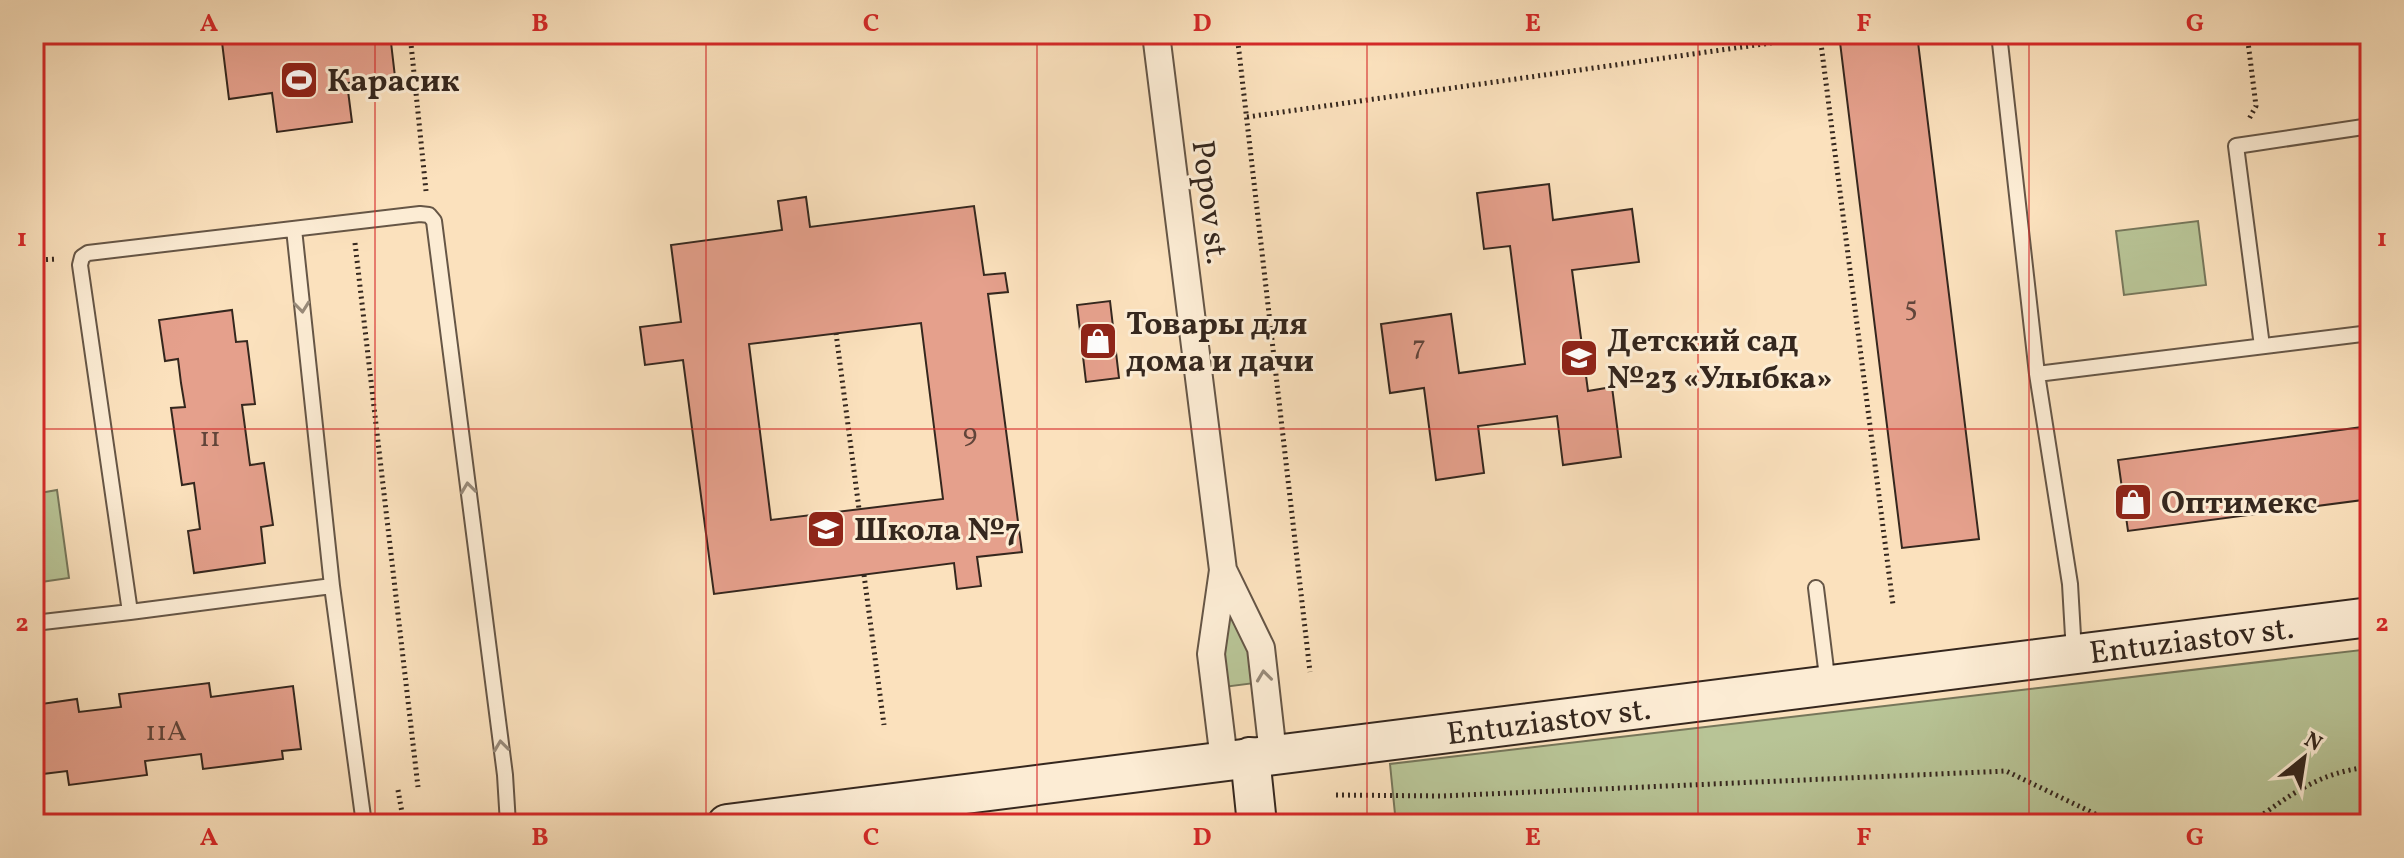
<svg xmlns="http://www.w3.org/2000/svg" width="2404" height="858" viewBox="0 0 2404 858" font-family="Vollkorn,serif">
	<rect width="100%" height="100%" fill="#fbe1bd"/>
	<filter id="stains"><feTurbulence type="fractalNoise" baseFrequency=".0025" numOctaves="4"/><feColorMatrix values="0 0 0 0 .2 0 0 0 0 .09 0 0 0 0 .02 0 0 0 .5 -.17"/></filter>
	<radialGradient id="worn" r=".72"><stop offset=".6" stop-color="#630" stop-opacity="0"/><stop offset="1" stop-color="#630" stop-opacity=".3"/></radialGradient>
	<path fill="#b8c496" stroke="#76765a" stroke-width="2" d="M2198,221L2206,285L2124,295L2116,231Z
		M57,490L69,578L34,583V494Z
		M1228,604L1251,651L1255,683L1224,687L1220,654Z
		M2370,649V824H1396L1390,764Z"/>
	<path fill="#e5a08c" stroke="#35271e" stroke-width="2" fill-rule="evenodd" d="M221,34H390L395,77L347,83L352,122L277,132L272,93L229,99Z
		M1839,34H1917L1979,539L1902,548Z
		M1549,184L1553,220L1632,209L1639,262L1572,270L1588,391L1612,387L1621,457L1563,465L1557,416L1478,426L1484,473L1436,480L1424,388L1390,393L1381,324L1451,314L1459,373L1525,364L1510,246L1484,249L1477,193Z
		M806,197L810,227L974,206L984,275L1005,273L1008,292L988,294L1022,552L977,557L981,586L957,589L954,563L714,594L683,360L645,365L640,327L681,322L671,245L782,230L778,201ZM921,323L943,499L771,520L749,344Z
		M1110,301L1119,378L1086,382L1077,305Z
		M232,310L236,342L247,341L255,404L242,405L250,465L264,463L273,525L261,527L265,563L194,573L188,531L200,529L194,483L182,485L171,408L185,407L181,383L178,359L165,361L159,320Z
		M2370,426V499L2128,531L2118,460Z
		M209,683L211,697L293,686L301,749L282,751L283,759L203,769L201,754L145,761L147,775L69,785L67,771L34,775V705L77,699L79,712L121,707L119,694Z"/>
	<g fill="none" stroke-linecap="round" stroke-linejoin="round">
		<defs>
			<path id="lane" d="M1999,34L2037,374L2070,584L2074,653
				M294,229L332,586L364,824
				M2262,346L2236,146L2370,126
				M2037,374L2370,333
				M332,586L130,612L80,265L82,257L88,253L420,214L429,215L434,221L505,775L508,824
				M1816,588L1828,685
				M34,623L130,612"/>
			<path id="street" d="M1156,34L1223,570L1211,654L1224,760
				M1223,570L1261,648L1273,754"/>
			<g id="secondary">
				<path d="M1250,757L1257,824"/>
				<path id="s1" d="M727,824L2370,617"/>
			</g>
		</defs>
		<use href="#lane" stroke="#665646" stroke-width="18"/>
		<use href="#street" stroke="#665646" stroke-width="30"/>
		<use href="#secondary" stroke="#35271e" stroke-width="42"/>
		<path stroke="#35271e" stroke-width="5" stroke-dasharray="2 4" stroke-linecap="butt" d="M410,34L426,191
			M1237,34L1310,672
			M2247,34L2256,106L2249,119
			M1820,36L1893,605
			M1247,117L1820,36V34
			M355,243L418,787
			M34,260L57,259
			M836,333L859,509
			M864,575L884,725
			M398,790L404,824
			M1336,795L1442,796L2006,771L2116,824
			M2249,824C2291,795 2318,772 2370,767"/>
		<use href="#lane" stroke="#fcecd4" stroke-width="14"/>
		<use href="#street" stroke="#fcecd4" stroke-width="26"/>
		<use href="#secondary" stroke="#fcecd4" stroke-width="38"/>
	</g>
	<defs><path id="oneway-chevron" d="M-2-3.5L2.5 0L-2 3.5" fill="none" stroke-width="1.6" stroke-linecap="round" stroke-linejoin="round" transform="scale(2)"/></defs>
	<g stroke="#988a79">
		<use href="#oneway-chevron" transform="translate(302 307) rotate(84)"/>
		<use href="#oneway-chevron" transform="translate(468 488) rotate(-97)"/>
		<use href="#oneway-chevron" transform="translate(1264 676) rotate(-97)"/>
		<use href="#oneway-chevron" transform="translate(501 746) rotate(-97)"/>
	</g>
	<path fill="none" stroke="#d62828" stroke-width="2" stroke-opacity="0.55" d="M375,34V824M706,34V824M1037,34V824M1367,34V824M1698,34V824M2029,34V824M34,429H2370"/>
	<defs>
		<symbol id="stadium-square" viewBox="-11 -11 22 22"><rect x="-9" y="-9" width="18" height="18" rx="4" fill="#8f2418" stroke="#fcecd4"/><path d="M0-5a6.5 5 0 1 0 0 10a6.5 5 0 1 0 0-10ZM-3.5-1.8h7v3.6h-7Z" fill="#fff"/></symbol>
		<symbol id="shop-square" viewBox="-11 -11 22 22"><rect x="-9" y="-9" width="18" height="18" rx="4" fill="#8f2418" stroke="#fcecd4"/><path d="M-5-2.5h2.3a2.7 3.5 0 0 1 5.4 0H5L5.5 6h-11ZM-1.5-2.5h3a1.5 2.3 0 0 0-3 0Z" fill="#fff"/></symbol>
		<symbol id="school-square" viewBox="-11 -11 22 22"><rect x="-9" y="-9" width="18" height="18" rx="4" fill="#8f2418" stroke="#fcecd4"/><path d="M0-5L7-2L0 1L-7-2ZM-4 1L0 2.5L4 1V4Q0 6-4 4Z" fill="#fff"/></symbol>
	</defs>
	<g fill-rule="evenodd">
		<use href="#stadium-square" x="277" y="58" width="44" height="44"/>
		<use href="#shop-square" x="1076" y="319" width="44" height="44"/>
		<use href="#school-square" x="1557" y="336" width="44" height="44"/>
		<use href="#shop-square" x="2111" y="480" width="44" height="44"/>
		<use href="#school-square" x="804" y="507" width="44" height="44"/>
	</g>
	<g text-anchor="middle" stroke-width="6" stroke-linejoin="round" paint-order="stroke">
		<g font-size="28" fill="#61453a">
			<text x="1911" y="316">5</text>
			<text x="1419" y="354">7</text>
			<text x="970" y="442">9</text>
			<text x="210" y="446">11</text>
			<text x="166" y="740">11А</text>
		</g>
		<g font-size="32" font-weight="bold" fill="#35271e" stroke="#fcecd4" text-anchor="start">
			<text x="327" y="91">Карасик</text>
			<text x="1126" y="334">Товары для<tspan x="1126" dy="37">дома и дачи</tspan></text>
			<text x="1607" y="351">Детский сад<tspan x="1607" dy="37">№23 «Улыбка»</tspan></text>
			<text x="2161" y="513">Оптимекс</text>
			<text x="854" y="540">Школа №7</text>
		</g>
		<g font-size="32" fill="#35271e" stroke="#fcecd4">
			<text transform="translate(1211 202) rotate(83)" y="11">Popov st.</text>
			<text dy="11" stroke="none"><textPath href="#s1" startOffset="1476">Entuziastov st.</textPath></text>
			<text dy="11" stroke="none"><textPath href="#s1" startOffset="828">Entuziastov st.</textPath></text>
		</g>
	</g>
	<rect width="2404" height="858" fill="none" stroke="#fbe1bd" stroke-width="88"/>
	<g transform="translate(2304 758) rotate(30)" stroke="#fcecd4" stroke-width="6" paint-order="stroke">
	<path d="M0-6L14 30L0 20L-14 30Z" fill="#35271e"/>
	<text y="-12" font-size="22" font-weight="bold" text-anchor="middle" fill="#35271e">N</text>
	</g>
	<rect x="44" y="44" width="2316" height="770" fill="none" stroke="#d62828" stroke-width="3"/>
	<g font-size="26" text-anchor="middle" font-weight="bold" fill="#d62828">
		<text x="209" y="31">A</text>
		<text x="540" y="31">B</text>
		<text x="871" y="31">C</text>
		<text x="1202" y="31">D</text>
		<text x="1533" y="31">E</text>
		<text x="1864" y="31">F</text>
		<text x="2195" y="31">G</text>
		<text x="22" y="246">1</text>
		<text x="2382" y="246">1</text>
		<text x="22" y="631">2</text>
		<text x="2382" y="631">2</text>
		<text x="209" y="845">A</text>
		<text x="540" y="845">B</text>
		<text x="871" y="845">C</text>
		<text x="1202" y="845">D</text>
		<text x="1533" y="845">E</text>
		<text x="1864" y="845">F</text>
		<text x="2195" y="845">G</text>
	</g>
	<rect width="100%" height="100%" filter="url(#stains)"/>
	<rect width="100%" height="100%" fill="url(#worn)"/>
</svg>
